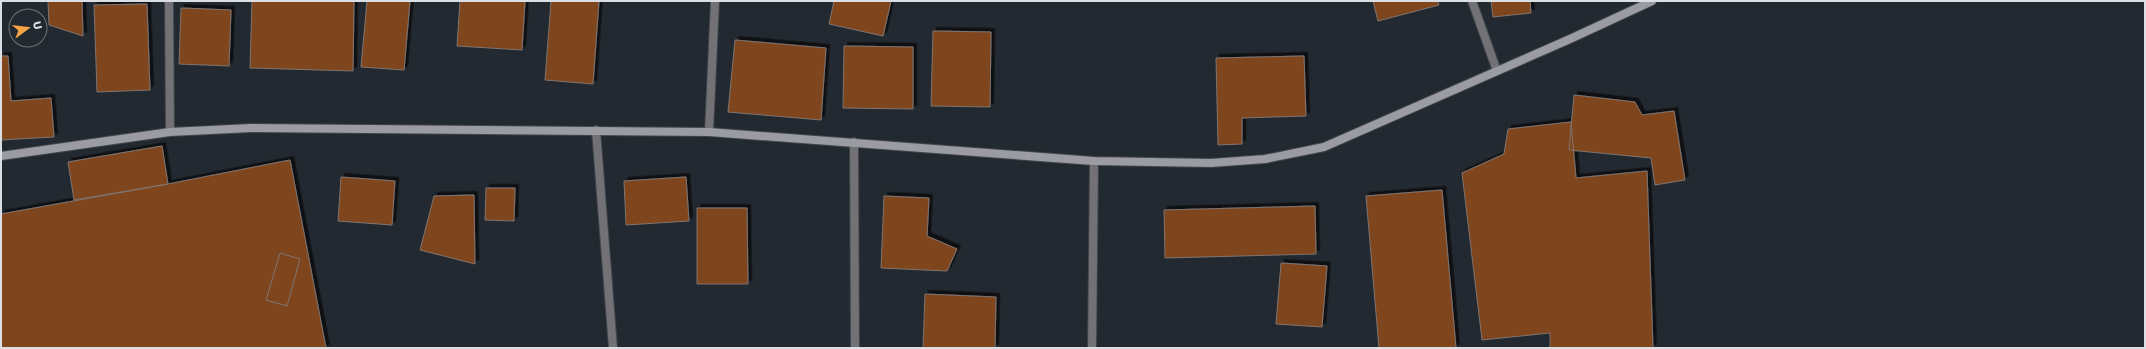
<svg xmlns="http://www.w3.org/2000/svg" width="2146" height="349" viewBox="0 0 2146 349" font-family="'Golos Text',sans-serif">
	<defs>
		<filter id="shadow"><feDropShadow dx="3.5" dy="-3.5" stdDeviation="0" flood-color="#0009"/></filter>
	</defs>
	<rect width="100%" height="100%" fill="#232930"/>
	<path fill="#7f451e" stroke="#807570" filter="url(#shadow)" d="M48,1H82L83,36L49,25Z
		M252,1H354L353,71L250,68Z
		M367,1H410L404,70L361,67Z
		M460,1H525L522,50L457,46Z
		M551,1H599L593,84L545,80Z
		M834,1H891L883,36L829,24Z
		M1373,1H1438L1439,5L1378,21Z
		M1491,1H1530L1531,13L1493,17Z
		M147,4L150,90L97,92L94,5Z
		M181,8L231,10L229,66L179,64Z
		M933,31L991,32L990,107L931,106Z
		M735,40L826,48L821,120L728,112Z
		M844,46L913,47V109L843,108Z
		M1,56H8L11,101L51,98L54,137L1,140Z
		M1304,56L1306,116L1242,118V144L1218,145L1216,58Z
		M1574,95L1635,102L1642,115L1674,111L1685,180L1655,185L1651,158L1569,150Z
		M1571,122L1576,178L1647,171L1653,348H1550V333L1482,340L1462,173L1504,154L1508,129Z
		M162,146L168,184L74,200L68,162Z
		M290,160L326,348H1V214L168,184Z
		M341,177L395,181L392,225L338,221Z
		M686,177L689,221L626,225L624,181Z
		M486,188H515L514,221L485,220Z
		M1442,190L1456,348H1379L1366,196Z
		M474,195L475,264L420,250L434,196Z
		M884,196L929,198L927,236L957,249L947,271L881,268Z
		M1315,206L1316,254L1165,258L1164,210Z
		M697,208H747L748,284H697Z
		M280,253L300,259L287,306L266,300Z
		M1281,263L1327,266L1322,327L1276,324Z
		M925,294L996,297L995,348H923Z"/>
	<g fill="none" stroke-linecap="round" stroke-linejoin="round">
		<defs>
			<path id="minor" d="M169,1L170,132
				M1472,1L1497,71
				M596,130L613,348
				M709,132L715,1
				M854,142L855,348
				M1092,348L1094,161"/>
			<path id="secondary" d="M1,156L170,132L251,128L709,132L1094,161L1211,163L1265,159L1324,147L1570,39L1652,1"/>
		</defs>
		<use href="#minor" stroke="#40464d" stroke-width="10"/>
		<use href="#secondary" stroke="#40464d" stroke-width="10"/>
		<use href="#minor" stroke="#717176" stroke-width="8"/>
		<use href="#secondary" stroke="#9b9ba2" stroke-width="8"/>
	</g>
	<rect width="2146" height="349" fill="none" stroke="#dbdfe4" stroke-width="4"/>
	<g transform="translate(28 28) rotate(75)"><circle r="19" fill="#232930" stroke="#6d7278"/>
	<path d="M0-3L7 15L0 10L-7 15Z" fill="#f5a345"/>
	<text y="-6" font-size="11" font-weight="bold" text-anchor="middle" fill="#dbdfe4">U</text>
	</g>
</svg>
